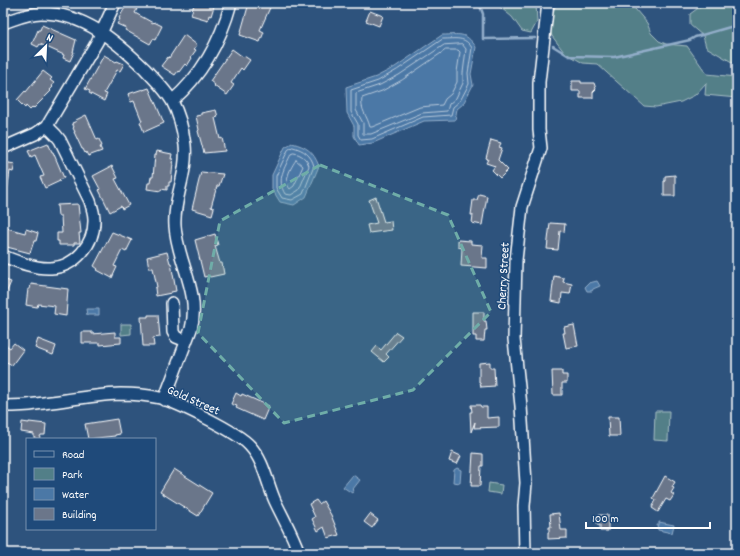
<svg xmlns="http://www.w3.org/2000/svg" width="740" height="556" viewBox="0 0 740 556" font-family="Dekko,sans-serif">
	<rect width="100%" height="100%" fill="#2e537d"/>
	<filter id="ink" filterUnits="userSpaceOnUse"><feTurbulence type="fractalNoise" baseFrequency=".025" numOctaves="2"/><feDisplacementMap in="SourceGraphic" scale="8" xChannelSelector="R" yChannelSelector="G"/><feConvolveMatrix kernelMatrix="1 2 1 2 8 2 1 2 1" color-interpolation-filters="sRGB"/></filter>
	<g filter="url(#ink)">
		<path fill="#527f88" stroke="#a8bfc4" d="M495,3H536L537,22L531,33L522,31L512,17Z
			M565,3L573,5L576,3H630L647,23L651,33L659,41L666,44L687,46L707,74L737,77V98L705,95L706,83L695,95L681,102L656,107L644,106L597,64L583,63L564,52L552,36L547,25C551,14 552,5 565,3Z
			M705,3H737V65L706,47L703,36L690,25V14Z
			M121,324H131V334L121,335Z
			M655,411H669L668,441L654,440Z
			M489,483L502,485L501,494L488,492Z"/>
		<path fill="#4b78a6" stroke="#93aeca" d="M442,35C460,35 465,31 476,47L471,74L473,85L463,104L457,109L455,120L424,121L373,143L359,145L354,136V126L347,113L346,87L376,77L395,67Z
			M292,143C307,147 313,151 319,166L306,197L294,205L280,202L272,189V175L285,147Z
			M597,281L600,286L593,289L592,291H587L585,287L589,283Z
			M86,309H99V315H87Z
			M457,468L461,470L460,483L453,482L454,470Z
			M353,475L360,480L353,489L354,490L352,493L343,487Z
			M659,522L674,525L672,533L658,530L657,525H659Z"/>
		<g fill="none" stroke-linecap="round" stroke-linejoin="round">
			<path stroke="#b7c9db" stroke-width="1" d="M443,39C456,39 465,36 472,48L468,73L469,84L460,101L453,107L451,115L423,117L372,139L361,140L358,135V124L351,112V90L378,81L397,70Z
				M462,44L466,49L463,73V83L456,98L449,104L447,111L422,113L371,134H363V123L356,110V93L380,85L399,75L444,45Z
				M446,50H458L460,52L457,72V82L451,94L445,99L442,105L420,107L372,127H370C367,115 360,110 362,98L382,91L402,80Z
				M293,147C304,150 311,155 314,166L303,194L292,200L282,198L276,188V176L288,150Z
				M294,153C301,154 307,159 309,166L299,190L291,195L285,194C276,179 285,168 291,154Z
				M296,160L303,166L294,186L290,189C283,181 291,167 296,160Z"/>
			<path stroke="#93aeca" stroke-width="2.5" d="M479,3L483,14V39L535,38
				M553,46L569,56L614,57L690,40L695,37L737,25"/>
		</g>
		<path fill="#6b768a" stroke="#fff" d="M197,3H215L211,16L209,15L208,20L191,15L194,4L196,5Z
			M249,3H272L260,30L264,32L260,42L240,35Z
			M127,4L137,9L135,13L153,23L154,22L162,26L155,40L153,39L150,44L125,30L126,28L117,24L120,19L119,18Z
			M370,11L383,16L379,26L366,21Z
			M42,25L76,40L73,52H74L70,61L63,58L64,55L40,44L38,47L32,44L38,30H40Z
			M184,35L197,45L194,49L196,50L191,57L192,58L187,66L185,64L179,72L178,71L175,75L161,66L168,57L169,58Z
			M232,49L243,57L244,56L250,60L243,70L241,68L231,83L234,85L227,95L214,86L215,85L210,81Z
			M104,55L116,62L117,61L124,64L120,71L117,70L104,93L107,94L104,101L89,93L90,91L85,89Z
			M43,71L52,78L50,80L54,83L52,86L53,87L50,90L51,91L34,108L33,107L30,110L26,106L25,108L17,100L25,91L26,92Z
			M572,81H581V83H594L596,89L593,92V98H580V91H572Z
			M149,88L164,123L144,132L140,122L142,121L134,101L131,102L128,94L143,89V90Z
			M216,110L218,117L215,118L220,139L222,138L225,151L204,153L198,131L199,130L196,116L201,115V113Z
			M86,115L97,140L99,139L102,146L100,147L102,151L88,156L86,152L85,153L83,149H82L74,132H75L73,128L74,127L72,123L77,121L76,120Z
			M491,140L501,143L499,147L502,148L498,160L508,170L500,178L492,170L495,166L486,163L488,159L486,158Z
			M48,143L52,152H53L64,178L59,180L60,181L45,188L40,177L44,176L35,155L31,157L28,151Z
			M157,151L172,154L171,159H173L172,163H173L171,182H169V186H167V190L161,189V191L147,189L148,183H150L151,177H153L155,155H156Z
			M3,162L15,164L13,172L10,171L7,192H3Z
			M112,166L118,178L115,179L129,205L122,209L121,206L110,212L99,190L100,189L93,176Z
			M201,172L223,174L219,186H217L211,207L214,208L212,215L192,209Z
			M675,175V196H664V181H665V176Z
			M479,194L487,196L482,225L472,223L473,215H471L473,200H477Z
			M376,197L384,222L391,221L392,230L369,233L367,225L377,223L369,200Z
			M78,204L81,233H79L80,243H74V245H59V241H57V233H62L61,216H58L57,205Z
			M550,223L565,224L564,232L560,231L558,250L547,249Z
			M3,227L25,233L26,229L38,233L36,241H34L30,253L3,246Z
			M112,232L132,240L126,252L122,250L114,266L117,267L112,278L97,270L98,269L94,266Z
			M215,234L218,245L215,246L220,263H222L224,274L210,277L209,276L204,277L195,240Z
			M458,240L471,241V244L483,245L482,258H487V268L461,266L462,248L458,247Z
			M167,252L170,263H171L176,291L171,292V293L156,296L155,288L157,287L153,268H149L147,257Z
			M554,276L564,278L563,282L572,284L570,294L562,293L561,303L551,301Z
			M3,279L11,282L3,300Z
			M31,284L68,289L66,316L54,314L55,306L38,304L37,307L26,305L28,289H30Z
			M473,312H484V321H486L487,330H485L484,341H476V336H473Z
			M148,315H158L160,337L153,338L154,346H143L141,317H148Z
			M574,325L578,346L566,348L563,333H565L564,327Z
			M82,332H92V334L115,332V337H121V343L100,345V343H82Z
			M396,332L402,336L386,354L389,357L384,362L372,352L377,346L381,350Z
			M38,339L56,346L53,355L35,348Z
			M3,343L10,348L14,343L23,350L12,365L3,360Z
			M490,362V368H494L495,386L481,387L480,382H479V363Z
			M552,371H562V375H567V383H562V395H553Z
			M236,393L241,396L242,394L269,406L263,420L236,408L237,406L231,404Z
			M471,405H480L481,407H487V418L499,417V427L474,428L475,422L471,432L470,412H472Z
			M608,417H619L620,436H609Z
			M117,419L120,434L115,435V436L88,439L85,424Z
			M22,422L29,423V422L46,424L45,435H41L39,439L34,438V434L21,432Z
			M452,452L461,456L457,464L449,461Z
			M473,453L483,454V466H481L480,486H471Z
			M174,469L212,493L198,516L160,492Z
			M665,476L675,482L672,487L674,488L671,493L674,495L670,501L666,499L658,512L652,508L656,500L653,498Z
			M316,500L319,504L323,501L331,515L339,535L328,538L324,527L318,531L312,519L315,517L309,504Z
			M559,513L561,530H567V538L548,539V532H549V527H551L550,514Z
			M370,514L378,520L372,528L364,522Z
			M598,515H608V531H600V525H597Z"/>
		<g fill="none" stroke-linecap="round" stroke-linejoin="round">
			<defs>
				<path id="minor" d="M3,23C15,19 28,13 41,13C84,13 116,41 145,69C154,79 165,89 172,101C179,114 183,130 185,145C188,174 173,199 175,226C177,261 201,293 191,329L164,400
					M172,101C202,75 221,40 231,3
					M3,148L35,134L47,126L97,42L115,3
					M3,256C18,262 35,269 51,268C75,267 95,244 94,219C94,213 92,207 90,201L60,140L56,135L47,126
					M172,303L173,332L176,337L186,341
					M3,406C14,406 25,406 36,404C64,401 92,395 120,394C134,394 147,395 160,398C178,403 238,432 250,446C264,461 267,483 275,501C283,518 293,535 299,553
					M525,553L524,506L526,483L521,406L514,339L516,260L522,207L541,148L539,130V82L548,3"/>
			</defs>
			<use href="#minor" stroke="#fff" stroke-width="14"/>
			<use href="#minor" stroke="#1f4a7a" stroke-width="11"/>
		</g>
	</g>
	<path fill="#6fada8" fill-opacity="0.2" stroke="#6fada8" stroke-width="3" stroke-dasharray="8 5" stroke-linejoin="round" d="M320,165L448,215L491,312L413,390L284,423L198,333L220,221Z"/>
	<g text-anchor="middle" stroke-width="3" stroke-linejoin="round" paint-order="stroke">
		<g font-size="13" fill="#fff" stroke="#1f4a7a">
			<text transform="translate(502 276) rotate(-87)" y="5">Cherry Street</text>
			<text transform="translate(194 399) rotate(24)" y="5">Gold Street</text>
		</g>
	</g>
	<rect width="740" height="556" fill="none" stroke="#1f4a7a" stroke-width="16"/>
	<rect x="8" y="8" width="724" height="540" fill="none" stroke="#fff" stroke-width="1.5" filter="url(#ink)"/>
	<rect x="26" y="438" width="130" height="92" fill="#1f4a7a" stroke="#7992af"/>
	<rect x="34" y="451" width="20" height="6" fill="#1f4a7a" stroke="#7992af"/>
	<text x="62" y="458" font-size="12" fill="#ffffff">Road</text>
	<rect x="34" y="468" width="20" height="12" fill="#527f88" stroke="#7992af"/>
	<text x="62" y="478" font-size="12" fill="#ffffff">Park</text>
	<rect x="34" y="488" width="20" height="12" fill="#4b78a6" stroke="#7992af"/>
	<text x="62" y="498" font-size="12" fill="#ffffff">Water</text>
	<rect x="34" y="508" width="20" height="12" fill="#6b768a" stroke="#7992af"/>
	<text x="62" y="518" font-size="12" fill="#ffffff">Building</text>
	<g transform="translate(46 46) rotate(24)" stroke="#1f4a7a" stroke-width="3" paint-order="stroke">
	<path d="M0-3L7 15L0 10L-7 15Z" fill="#ffffff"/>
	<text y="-6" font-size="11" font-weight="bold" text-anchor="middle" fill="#ffffff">N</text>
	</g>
	<path d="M586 522v6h124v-6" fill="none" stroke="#ffffff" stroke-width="2"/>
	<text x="592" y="522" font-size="12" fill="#ffffff" stroke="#1f4a7a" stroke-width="3" paint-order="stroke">100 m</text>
</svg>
